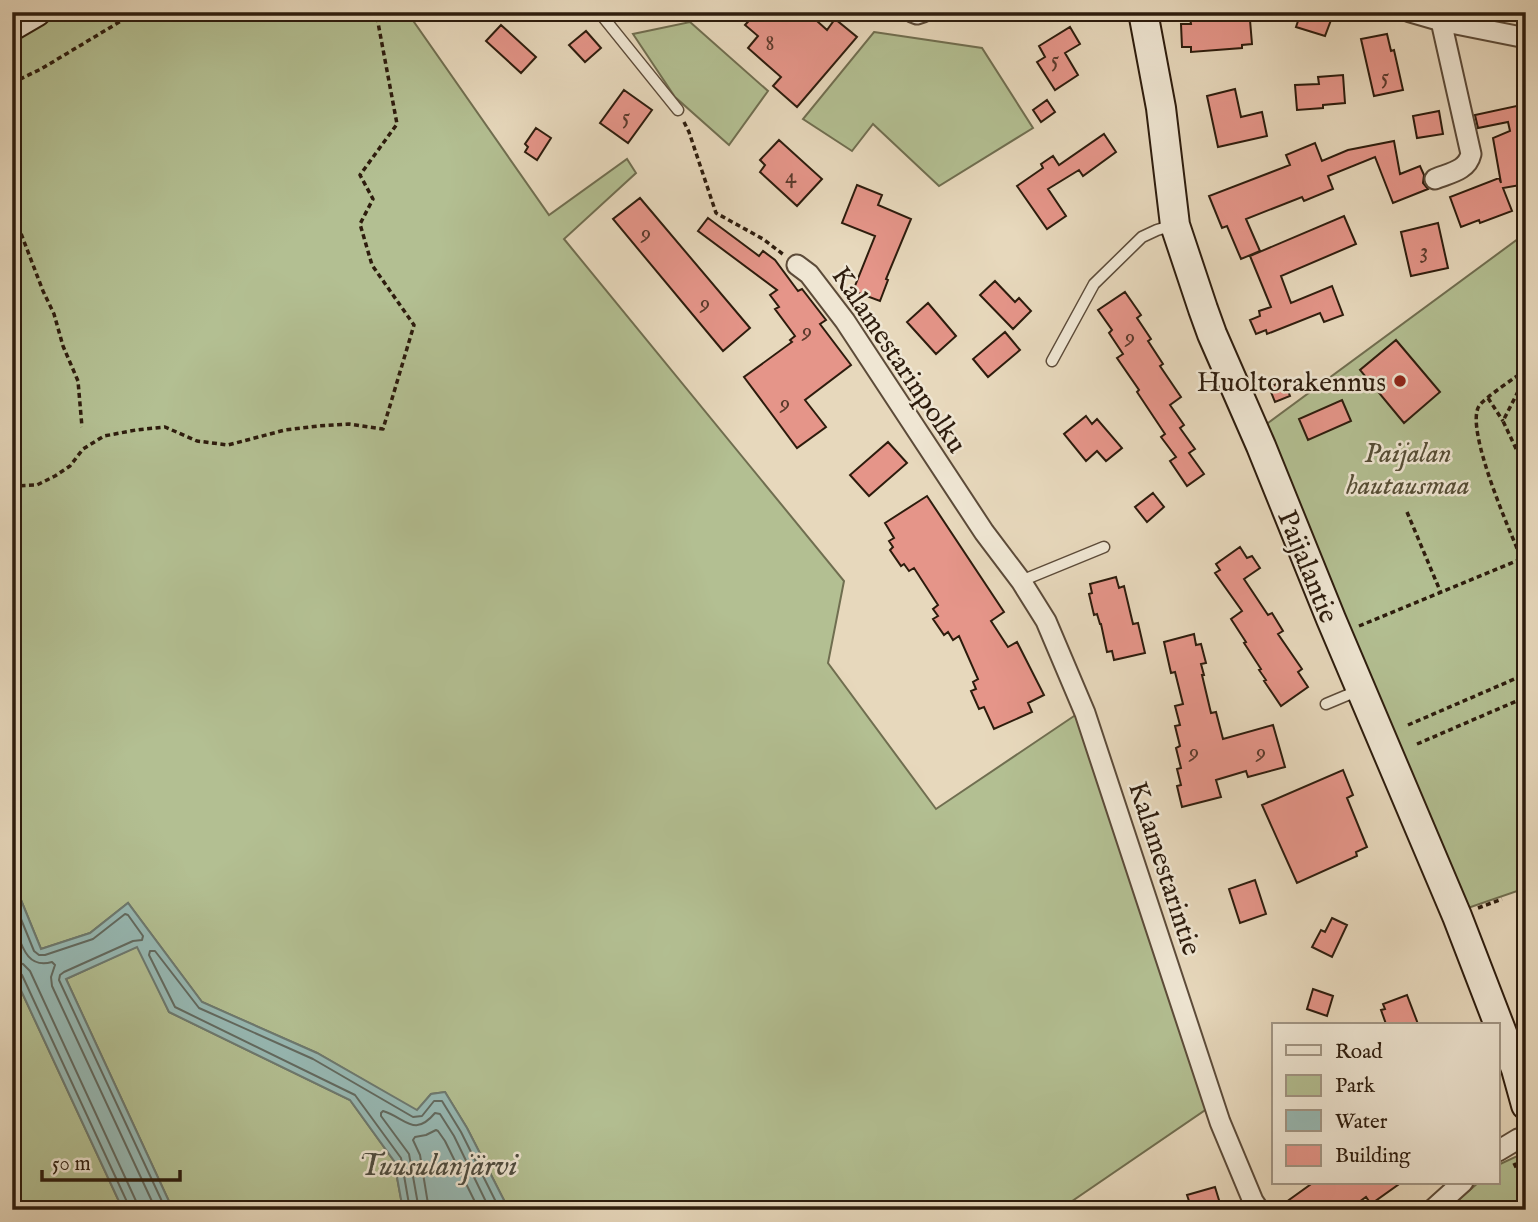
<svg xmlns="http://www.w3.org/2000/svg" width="1538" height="1222" viewBox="0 0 1538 1222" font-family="'IM FELL English',serif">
	<rect width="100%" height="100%" fill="#e7d8bc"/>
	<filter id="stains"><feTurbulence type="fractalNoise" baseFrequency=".00286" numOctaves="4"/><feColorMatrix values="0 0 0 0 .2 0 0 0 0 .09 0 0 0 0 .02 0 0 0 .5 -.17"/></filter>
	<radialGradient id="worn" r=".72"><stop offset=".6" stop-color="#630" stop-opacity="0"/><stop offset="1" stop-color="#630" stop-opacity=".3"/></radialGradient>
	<path fill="#b3bf92" stroke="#706e50" stroke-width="2" d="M64,12H407L549,215L627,159L636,173L564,239L844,581L828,663L936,809L1080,712L1211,1106L1059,1210H509L467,1128L445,1092L431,1094L417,1111L317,1053L202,1002L128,903L90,933L41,949L12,878V41Z
		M690,22L768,91L729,145L675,97L633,34Z
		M874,32L982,48L1033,128L939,186L873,124L852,151L803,119Z
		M1526,233V888L1465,909L1264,426Z
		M138,946L169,1012L350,1100L394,1161L403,1210H389L358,1204L349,1210H173L66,979Z
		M12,971L123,1210H12Z
		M1526,1152V1210H1447L1479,1182H1498V1165Z"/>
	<path fill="#97b9b4" stroke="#6d7a71" stroke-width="2" d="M12,878L41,949L90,933L128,903L202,1002L317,1053L417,1110L431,1094L445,1092L467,1128L509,1210H403L394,1161L350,1100L169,1012L137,947L66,979L173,1210H123L12,971Z"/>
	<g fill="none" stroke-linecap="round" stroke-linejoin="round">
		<path stroke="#626a60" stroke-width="2" d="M12,897L34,951L39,955H45L93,939L125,914L128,915L143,936L142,940L133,941L64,972L60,975L59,980L166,1210
			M12,920C21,940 24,970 52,962L55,965L51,977L52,986L156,1210
			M12,962L23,964L30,971L136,1201L138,1210
			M12,971H18L22,975L128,1204L129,1210
			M410,1210L401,1158L355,1095L175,1007L149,955L150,951H155L199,1008L313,1059L413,1117L422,1116L434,1101H442L461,1132L500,1210
			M419,1210L409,1154L381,1116V1113L383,1111C406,1118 414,1138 435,1113L440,1114L454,1136L490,1210
			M429,1210L420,1155L413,1140L415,1137L426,1135L436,1130L438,1131L445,1141L479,1210"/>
	</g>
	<path fill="#e59589" stroke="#2d1c0d" stroke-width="2" d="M757,12H807L827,30L835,19L857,37L797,107L773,86L781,77L748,48L758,36L745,25Z
		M1301,12H1307L1331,20L1325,36L1296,27Z
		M1238,15L1239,21L1250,20L1252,44L1242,45V48L1191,52V47H1182L1181,24H1191L1190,18Z
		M501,25L536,57L521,73L486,41Z
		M1070,27L1080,44L1065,53L1078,75L1055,90L1037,62L1045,57L1039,46Z
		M586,31L601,48L585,62L569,45Z
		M1387,34L1391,51L1394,50L1403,90L1374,96L1361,39Z
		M1343,75L1345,103L1323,105V108L1297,110L1295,85L1319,84L1318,77Z
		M1235,89L1241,117L1262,112L1267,136L1218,147L1207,96Z
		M624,90L652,110L628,143L600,123Z
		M1047,100L1055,112L1041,122L1033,110Z
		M1526,104V137L1521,138L1526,162V184L1503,188L1512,211L1480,223L1479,220L1461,227L1450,197L1499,178L1501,183L1493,138L1510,131L1508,122L1478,128L1475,115Z
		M1439,111L1443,134L1417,138L1413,116Z
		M536,128L551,138L537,160L525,152L528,147L525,144Z
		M1104,134L1116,152L1083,176L1079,170L1048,189L1066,216L1047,229L1017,186L1043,168L1041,164L1053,156L1059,165Z
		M779,140L822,179L797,206L760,172L765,165L760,160Z
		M1394,141L1400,174L1420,166L1424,175L1423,183L1428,189L1393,203L1375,157L1328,176L1333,189L1304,201L1302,197L1246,219L1260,251L1241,259L1227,226L1222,228L1209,196L1290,165L1286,155L1315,143L1322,161L1348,150Z
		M857,185L882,195L878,205L911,219L886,279L888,280L880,301L853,291L875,236L842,223Z
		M640,198L750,328L723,351L613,219Z
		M1344,216L1356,244L1281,276L1291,303L1332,286L1343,315L1324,322L1320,313L1267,334L1266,330L1256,334L1250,320L1260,316L1259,311L1271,307L1250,256Z
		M708,218L759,256L763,251L775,260L798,291L802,289L826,320L820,324L851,365L805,400L826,427L797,448L744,377L792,342L790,340L795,336L775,309L779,307L770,295L777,290L698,231Z
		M1438,223L1448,268L1411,276L1401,232Z
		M995,281L1015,302L1019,298L1031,311L1013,329L980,295Z
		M1125,292L1141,315L1137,318L1151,339L1148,341L1163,364L1160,366L1181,397L1170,405L1184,425L1180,428L1195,449L1189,453L1204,474L1187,486L1170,461L1176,457L1161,437L1165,434L1137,392L1139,390L1117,358L1123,354L1109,333L1112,330L1098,310Z
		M928,303L956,336L936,354L907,322Z
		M1005,332L1020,350L988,377L973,359Z
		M1396,340L1440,392L1404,423L1360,370Z
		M1284,381L1290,396L1275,402L1269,387Z
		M1342,400L1351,421L1308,440L1299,419Z
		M1086,416L1092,424L1097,419L1122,448L1106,461L1097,451L1086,461L1064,434Z
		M888,442L907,463L869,496L850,475Z
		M1153,493L1164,507L1147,522L1135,507Z
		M927,496L1004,612L991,621L1008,647L1017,642L1044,695L1028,703L1032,712L994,729L984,707L979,709L971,691L976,689L973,682L978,679L959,636L953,640L948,632L944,635L933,619L938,616L933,609L938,605L914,568L909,571L904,564L901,566L890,550L893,547L889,541L894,538L885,523Z
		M1240,547L1247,558L1252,556L1260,568L1244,579L1268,615L1272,613L1283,631L1278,634L1302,669L1298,672L1308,687L1281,706L1264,681L1266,680L1259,670L1261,669L1244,643L1246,642L1231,619L1242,611L1215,573L1220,570L1216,564Z
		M1116,577L1119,588L1124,586L1133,624L1138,623L1145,653L1114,660L1112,651L1107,652L1101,624H1100L1097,614L1094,615L1089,594L1092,593L1090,584Z
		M1194,634L1196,645L1201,644L1206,663L1201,664L1204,675H1202L1211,713L1216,712L1223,739L1273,725L1285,767L1248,777L1246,771L1216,780L1221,797L1182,807L1177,786L1181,785L1177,769L1181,768L1176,748L1180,746L1175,726L1180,725L1175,706L1183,704L1175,672L1171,673L1164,642Z
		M1343,770L1353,795L1347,798L1367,847L1356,852L1357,856L1297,883L1262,805Z
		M1255,880L1266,914L1240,923L1229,889Z
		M1332,918L1347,925L1332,957L1312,947L1321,930L1325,932Z
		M1313,989L1333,996L1327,1016L1307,1009Z
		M1407,995L1418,1024H1386L1381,1010L1385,1009L1383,1004Z
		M1314,1182H1402L1371,1204L1366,1197L1348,1210H1275Z
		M1215,1187L1222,1210H1192L1187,1195Z"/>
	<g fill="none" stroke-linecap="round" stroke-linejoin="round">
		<defs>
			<path id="lane" d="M599,12L678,110
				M1052,361L1094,284L1142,237L1157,230L1174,225
				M1021,581L1104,547
				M1326,704L1357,691"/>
			<path id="street" d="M912,12L917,14L923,12
				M1410,12L1441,21L1526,38
				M1435,179C1449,173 1467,171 1471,154L1441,21
				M797,265L809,274L845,321L984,532L1021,581L1046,621L1085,713L1220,1122L1253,1201L1259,1210
				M1498,1151L1518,1139L1526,1137
				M1432,1210L1463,1182"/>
			<path id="secondary" d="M1143,12L1161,108L1175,225L1203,309L1212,334L1261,446L1331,619L1457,916L1516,1069L1526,1105
				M12,26L36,12"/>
		</defs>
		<use href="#lane" stroke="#5c4b39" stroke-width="13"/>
		<use href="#street" stroke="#5c4b39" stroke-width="23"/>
		<use href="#secondary" stroke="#2d1c0d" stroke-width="32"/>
		<path stroke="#2d1c0d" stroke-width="3.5" stroke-dasharray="5 3.5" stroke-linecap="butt" d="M1373,12L1394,20
			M12,83L41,69L136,12
			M684,122L689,132L716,213L763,239L784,255
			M12,210L43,291L54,314L63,346L78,381L82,427
			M1526,370C1517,376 1483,399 1479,406C1464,430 1514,541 1526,569
			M1526,376L1503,421L1526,470
			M1488,398L1503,421
			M12,486L37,485L55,476L70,466L83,449L104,436L136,430L165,427L197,441L228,445L285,430L318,426L349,424L383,429L414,325L372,265L360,224L373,199L360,175L397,124L376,12
			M1407,512L1441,593
			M1359,626L1526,557
			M1408,725L1526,674
			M1417,744L1526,697
			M1524,863L1526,860
			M1478,908L1502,899
			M1514,1163L1526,1188"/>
		<use href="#lane" stroke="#efe6d3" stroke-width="10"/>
		<use href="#street" stroke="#efe6d3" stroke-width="19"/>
		<use href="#secondary" stroke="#efe6d3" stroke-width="28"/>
	</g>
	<circle fill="#8f2418" stroke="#efe6d3" stroke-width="2.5" cx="1400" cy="381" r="7"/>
	<g text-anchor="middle" stroke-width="5" stroke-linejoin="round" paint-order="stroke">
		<g font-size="24" fill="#5b3a2c">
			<text x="770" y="50">8</text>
			<text x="1055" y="67">5</text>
			<text x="1385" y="84">5</text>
			<text x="626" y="124">5</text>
			<text x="791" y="183">4</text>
			<text x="646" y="240">9</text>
			<text x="1424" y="258">3</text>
			<text x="705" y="310">9</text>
			<text x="807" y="338">9</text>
			<text x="1130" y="344">9</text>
			<text x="785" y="410">9</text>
			<text x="1194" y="759">9</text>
			<text x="1261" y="759">9</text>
		</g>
		<g font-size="28" fill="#2d1c0d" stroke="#efe6d3">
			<text transform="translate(900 359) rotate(56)" y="10">Kalamestarinpolku</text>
			<text transform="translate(1309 566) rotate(68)" y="10">Paijalantie</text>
			<text transform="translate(1166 868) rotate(72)" y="10">Kalamestarintie</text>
		</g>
		<g font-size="28" fill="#2d1c0d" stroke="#efe6d3" text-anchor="end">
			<text x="1386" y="391">Huoltorakennus</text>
		</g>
		<g font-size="28" font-style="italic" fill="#554d35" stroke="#efe6d3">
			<text x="1408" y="462">Paijalan<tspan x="1408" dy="32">hautausmaa</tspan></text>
		</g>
		<g font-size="30" font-style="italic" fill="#4d4b3f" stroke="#efe6d3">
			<text x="438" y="1175">Tuusulanjärvi</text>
		</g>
	</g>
	<rect width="1538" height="1222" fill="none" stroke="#e7d8bc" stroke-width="42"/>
	<rect x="14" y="14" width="1510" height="1194" fill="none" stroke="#2d1c0d" stroke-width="3.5"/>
	<rect x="21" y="21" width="1496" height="1180" fill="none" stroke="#2d1c0d" stroke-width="2"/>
	<rect x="1272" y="1023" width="228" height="161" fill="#efe6d3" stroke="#a19584" stroke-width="2"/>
	<rect x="1286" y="1045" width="35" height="10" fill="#efe6d3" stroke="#a19584" stroke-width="2"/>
	<text x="1335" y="1058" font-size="21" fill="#2d1c0d">Road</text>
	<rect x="1286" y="1075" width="35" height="21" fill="#b3bf92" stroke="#a19584" stroke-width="2"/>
	<text x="1335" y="1092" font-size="21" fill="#2d1c0d">Park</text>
	<rect x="1286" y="1110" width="35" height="21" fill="#97b9b4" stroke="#a19584" stroke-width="2"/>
	<text x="1335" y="1128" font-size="21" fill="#2d1c0d">Water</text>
	<rect x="1286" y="1145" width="35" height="21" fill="#e59589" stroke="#a19584" stroke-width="2"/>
	<text x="1335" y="1162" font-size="21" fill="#2d1c0d">Building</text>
	<path d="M42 1170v10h138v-10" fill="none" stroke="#2d1c0d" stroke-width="3.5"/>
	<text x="52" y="1170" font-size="21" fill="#2d1c0d" stroke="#efe6d3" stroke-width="5" paint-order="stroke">50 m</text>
	<rect width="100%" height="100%" filter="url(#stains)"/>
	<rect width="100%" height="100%" fill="url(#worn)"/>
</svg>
